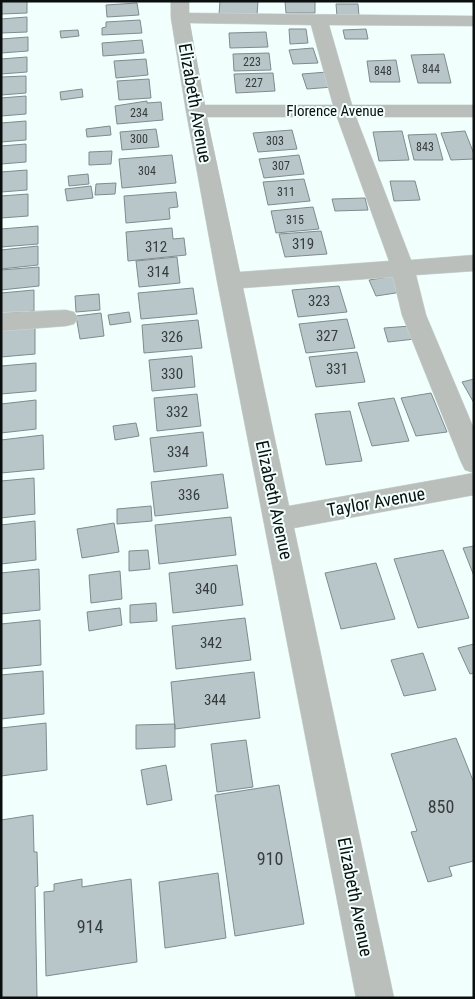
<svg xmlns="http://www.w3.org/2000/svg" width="475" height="999" viewBox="0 0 475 999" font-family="'Roboto Condensed',sans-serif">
	<rect width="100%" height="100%" fill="#f1fffd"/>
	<path fill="#b9c6c9" stroke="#7f8b8e" d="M1,1H27V13L1,14Z
		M220,1H258L257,15L219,14Z
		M285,1H315V13H286Z
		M137,3L139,15L107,17L106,5Z
		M336,4H358L359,16H337Z
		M27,17V32L1,33V19Z
		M140,20L142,33L102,35V28L106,27V22Z
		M289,29H306L308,43L290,44Z
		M366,29L368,39H345L343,30Z
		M78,30L79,36L61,38L60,31Z
		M266,32L268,47L230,48L229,33Z
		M28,37V51L1,53V39Z
		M142,40L144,53L103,56L102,43Z
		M313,48L318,63L293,64L289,50Z
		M269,53L271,70L234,71L233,54Z
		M444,54L451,83H418L411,55Z
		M27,57V72L1,74V59Z
		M146,59L148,75L116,78L114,61Z
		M396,60L400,82H370L367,61Z
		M327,72L333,87L307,89L302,74Z
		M273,73L275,91L236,93L234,74Z
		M26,76V93L1,95V77Z
		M149,79L151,98L119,100L117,81Z
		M82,89L83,97L61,100L60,92Z
		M26,96V114L1,116V98Z
		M147,101V103L161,102L163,120L117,124L115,106Z
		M26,121V140L1,142V123Z
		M110,126L111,135L87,137L86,129Z
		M156,129L159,147L122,150L120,132Z
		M292,130L297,149L258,152L253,133Z
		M402,131L409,160L379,161L373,132Z
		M465,131L474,154V159L451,160L441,133Z
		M436,134L443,160H414L408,135Z
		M26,144V162L1,164V146Z
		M112,151L111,164L89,165V152Z
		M172,155L176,183L122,188L119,159Z
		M299,155L304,174L264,178L259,159Z
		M27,170V190L1,192V172Z
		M88,174L89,184L69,186L68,176Z
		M304,179L310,201L268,205L263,182Z
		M390,181H415L420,200L394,201Z
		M116,183L115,194L95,195L96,184Z
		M91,186L93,198L67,201L65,189Z
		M176,192L178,207L169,208L170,219L126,223L124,196Z
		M28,194V216L1,218V196Z
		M365,198L368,210L335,211L332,199Z
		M313,207L319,229L276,233L271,211Z
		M38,226V244L1,247V229Z
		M172,228L173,239L184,238L186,255L128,261L126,232Z
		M321,231L327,254L285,257L279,234Z
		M38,246V265L1,269V250Z
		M177,257L180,283L139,287L136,261Z
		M39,267V286L1,290V270Z
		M394,276L402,292L376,296L369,280Z
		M339,286L347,312L298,317L292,290Z
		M193,288L197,314L141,319L138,293Z
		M34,290V311L1,314V293Z
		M99,294L100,310L76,312L75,296Z
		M129,312L131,322L110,325L108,315Z
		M101,313L104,336L80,339L76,316Z
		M347,319L355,348L306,353L299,324Z
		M198,320L202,348L144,353L142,325Z
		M35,326V354L1,357V330Z
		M411,326L415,339L388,342L384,328Z
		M357,352L365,382L316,387L309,357Z
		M192,356L195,387L152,391L149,360Z
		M36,363V391L1,394V366Z
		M474,379V403L462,382Z
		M431,393L447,432L416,436L401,398Z
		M197,394L201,426L157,431L154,398Z
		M394,398L409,441L372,446L358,403Z
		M36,400V429L1,433V404Z
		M350,411L362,461L326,465L315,414Z
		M136,423L139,436L115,440L113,426Z
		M203,432L207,466L154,472L150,438Z
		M43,435L44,469L1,473V440Z
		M223,474L228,508L155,516L151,482Z
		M34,478L35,514L1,518V481Z
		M151,506L152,521L117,524V509Z
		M231,517L236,555L159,564L155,525Z
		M35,521L36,560L1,564V525Z
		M114,523L119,552L82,558L77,529Z
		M474,546V576L463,548Z
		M148,550L150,569L129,571V551Z
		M443,550L469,618L418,628L394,559Z
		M376,563L395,619L341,629L325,573Z
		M237,565L243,605L173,613L169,573Z
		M39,569L40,610L1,614V573Z
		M120,571L122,599L91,603L89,575Z
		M156,603L157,621L130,623V605Z
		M120,608L122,625L89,631L87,612Z
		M245,618L251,660L176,669L172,626Z
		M40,620L41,665L1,669V624Z
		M474,644V673L470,674L458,648Z
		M423,653L436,690L404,696L391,660Z
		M43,671L44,714L1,719V675Z
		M254,672L260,718L175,729L171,682Z
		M46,723L47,770L1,776V728Z
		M175,724V747L136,749V725Z
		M456,738L474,783V861L449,867L452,876L428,882L411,832L417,831L391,754Z
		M246,740L253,787L217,792L211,744Z
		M166,765L172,800L147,805L141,770Z
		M279,785L304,924L235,936L215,795Z
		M33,815L34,852H37L38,886L35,887L37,998H1V820Z
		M218,873L226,938L165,948L159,882Z
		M82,879V887L131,879L137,962L46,976L44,892L54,891V884Z"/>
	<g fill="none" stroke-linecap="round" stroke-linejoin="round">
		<defs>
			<path id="minor" d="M171,1H189V13L474,16V26L329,25L352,105H474V117H356L411,260L474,255V271L416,275L426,315L474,429V473L465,470L461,462L402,315L393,277L243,288L289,506L474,473V495L294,528L394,998H356L217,281L186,111L171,18ZM190,23L311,25L333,105H205ZM207,117H337L389,261L240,272Z
				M66,310L74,312L78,318L74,324L66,326L1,331V313Z"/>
		</defs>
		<use href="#minor" stroke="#ccd8d7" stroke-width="1"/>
		<use href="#minor" fill="#babfbb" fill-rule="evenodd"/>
	</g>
	<g text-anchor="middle" stroke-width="4" stroke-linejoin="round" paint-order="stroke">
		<g font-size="12" fill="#363c3d">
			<text x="252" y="66">223</text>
			<text x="431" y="73">844</text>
			<text x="383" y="75">848</text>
			<text x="254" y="87">227</text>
			<text x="139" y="117">234</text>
			<text x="139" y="143">300</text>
			<text x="275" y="145">303</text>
			<text x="425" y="151">843</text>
			<text x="281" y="170">307</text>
			<text x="147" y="175">304</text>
			<text x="286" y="196">311</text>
			<text x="295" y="224">315</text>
		</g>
		<g font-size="15" fill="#0a0e0e" stroke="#f1fffd">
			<text x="335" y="116">Florence Avenue</text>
		</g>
		<g font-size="15" fill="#363c3d">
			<text x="303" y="249">319</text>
			<text x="156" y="252">312</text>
			<text x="158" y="277">314</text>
			<text x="319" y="306">323</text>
			<text x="327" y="341">327</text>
			<text x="172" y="342">326</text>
			<text x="337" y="374">331</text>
			<text x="172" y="379">330</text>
			<text x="177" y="417">332</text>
			<text x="178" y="457">334</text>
			<text x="189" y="500">336</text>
			<text x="206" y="594">340</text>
			<text x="211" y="648">342</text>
			<text x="215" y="705">344</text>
		</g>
		<g font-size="18" fill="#0a0e0e" stroke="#f1fffd">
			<text transform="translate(195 103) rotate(80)" y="6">Elizabeth Avenue</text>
			<text transform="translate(274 500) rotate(78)" y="6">Elizabeth Avenue</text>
			<text transform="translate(376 502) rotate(-10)" y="6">Taylor Avenue</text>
			<text transform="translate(355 897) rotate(79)" y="6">Elizabeth Avenue</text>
		</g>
		<g font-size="18" fill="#363c3d">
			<text x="441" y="813">850</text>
			<text x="270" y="865">910</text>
			<text x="90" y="933">914</text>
		</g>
	</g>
	<rect width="475" height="999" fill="none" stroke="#0a0e0e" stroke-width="5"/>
</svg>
